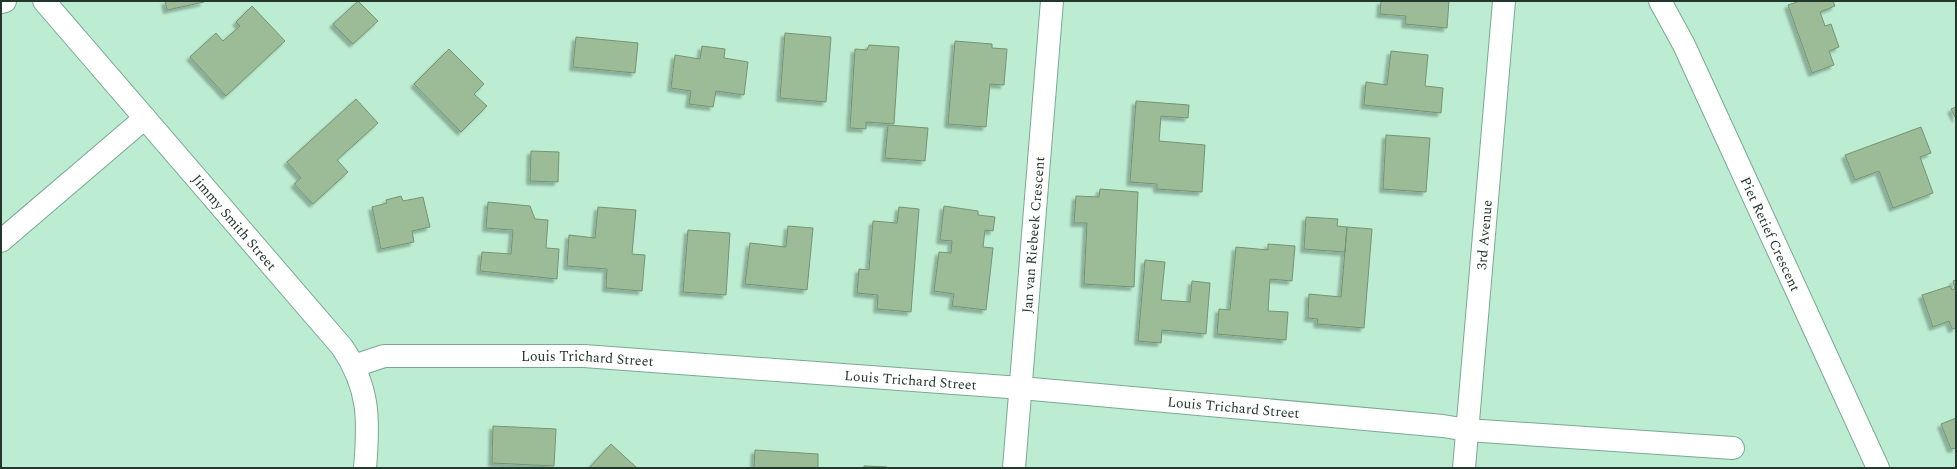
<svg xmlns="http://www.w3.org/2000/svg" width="1957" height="469" viewBox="0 0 1957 469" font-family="Spectral,serif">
	<defs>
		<filter id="shadow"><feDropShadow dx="-3.5" dy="3.5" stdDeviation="1" flood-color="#0004"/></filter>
	</defs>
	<rect width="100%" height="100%" fill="#bcedd2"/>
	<path fill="#9cbc98" stroke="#759471" filter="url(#shadow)" d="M165,1H204V2L167,10Z
		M358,1L378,21L353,44L333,24Z
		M1381,1H1449L1447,28L1405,24L1406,16L1380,14Z
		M1800,1H1833L1835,6L1820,12L1825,26L1831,24L1839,47L1829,51L1834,65L1812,73L1788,5Z
		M252,6L285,41L226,96L190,57L216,33L223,41L240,26L236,22Z
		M785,33L831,37L826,102L780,98Z
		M576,37L638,43L635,73L573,67Z
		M955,41L992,44V48L1007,49L1004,85L990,84L986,127L948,124Z
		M869,45L899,47L894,124L866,122V129L850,128L855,49L867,50Z
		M702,46L725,49L724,58L748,62L744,95L716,91L713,107L689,104L691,91L671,88L675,55L700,59Z
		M449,49L484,84L474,94L487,106L461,132L414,84Z
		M1391,51L1428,55L1425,86L1443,88L1441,113L1364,105L1366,82L1387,85Z
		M356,99L378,123L337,160L348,172L313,204L294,184L301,178L287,162Z
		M1136,101L1189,105L1188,118L1161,116L1159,141L1205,145L1202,192L1157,189V184L1130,182Z
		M1956,107V119L1951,109Z
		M888,125L928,128L925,161L885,158Z
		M1921,127L1931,153L1920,157L1933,193L1893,208L1879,171L1855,180L1845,155Z
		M1386,135L1430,138L1426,192L1383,189Z
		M531,151L559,152L558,182L530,181Z
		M1100,189L1138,192L1134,287L1084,284L1087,223H1074L1076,196L1099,197Z
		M401,196L403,201L423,197L430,227L412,231L414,242L381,249L372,207L387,203L386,200Z
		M488,202L530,206L535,219L548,220L546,248L559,249L557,279L480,271L482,252L511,254L513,230L486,228Z
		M944,206L978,211V215L995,217L993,231L985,230L983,247L993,248L986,310L952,306L954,294L934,291L939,252L951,253L952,241L940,240Z
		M598,207L636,210L632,254L645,255L642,291L606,288L607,269L567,266L569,235L595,238Z
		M899,207L919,209L911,312L877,309L878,295L857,293L859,269L869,270L873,221L897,223Z
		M1306,217L1338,219L1337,226L1347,227L1345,252L1304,249Z
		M788,226L813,228L807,290L745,284L750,243L786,247Z
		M1347,227L1372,229L1364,328L1317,324L1318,319L1308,318L1309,294L1341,297Z
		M688,230L730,233L726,295L683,292Z
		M1268,244L1295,246L1292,281L1270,279L1268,311L1288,312L1286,340L1217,334L1219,309L1230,310L1236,247L1268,250Z
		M1145,260L1165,262L1161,300L1190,302L1192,281L1210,283L1206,334L1162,330L1161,343L1138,341Z
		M1956,280V328L1952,329L1949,321L1933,327L1922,295L1950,286L1952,290L1955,289L1953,281Z
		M1956,418V448L1951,449L1941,424Z
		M493,426L556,429L554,466L492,463Z
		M611,444L637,468H589Z
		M755,450L818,454V468H754Z
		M864,466L887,467V468H864Z"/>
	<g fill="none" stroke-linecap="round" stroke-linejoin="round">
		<defs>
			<g id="minor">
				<path id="s1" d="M44,1L342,347C370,388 369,421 365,468"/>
				<path id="s2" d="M1660,1L1684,45L1878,468"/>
				<path d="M1,2L5,1"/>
				<path d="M1,241L145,118"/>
				<path id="s3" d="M354,366L384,356H584L1021,388L1443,426L1467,430L1733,448"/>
				<path id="s4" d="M1014,468L1052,1"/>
				<path id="s5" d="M1464,468L1504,1"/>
			</g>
		</defs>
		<use href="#minor" stroke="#7aa991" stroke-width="24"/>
		<use href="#minor" stroke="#fff" stroke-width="22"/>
	</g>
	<g text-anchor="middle" stroke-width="3.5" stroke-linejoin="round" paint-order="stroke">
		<g font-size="14" fill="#24372d" stroke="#fff">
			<text dy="5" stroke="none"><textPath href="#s1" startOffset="292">Jimmy Smith Street</textPath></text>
			<text dy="5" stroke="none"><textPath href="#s4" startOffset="234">Jan van Riebeek Crescent</textPath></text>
			<text dy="5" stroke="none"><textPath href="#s5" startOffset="234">3rd Avenue</textPath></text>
			<text dy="5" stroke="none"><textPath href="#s2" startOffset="258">Piet Retief Crescent</textPath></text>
			<text dy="5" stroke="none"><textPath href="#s3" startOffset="235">Louis Trichard Street</textPath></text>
			<text dy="5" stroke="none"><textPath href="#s3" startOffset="559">Louis Trichard Street</textPath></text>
			<text dy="5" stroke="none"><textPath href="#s3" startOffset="883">Louis Trichard Street</textPath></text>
		</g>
	</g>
	<rect width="1957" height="469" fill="none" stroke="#24372d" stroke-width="4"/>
</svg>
